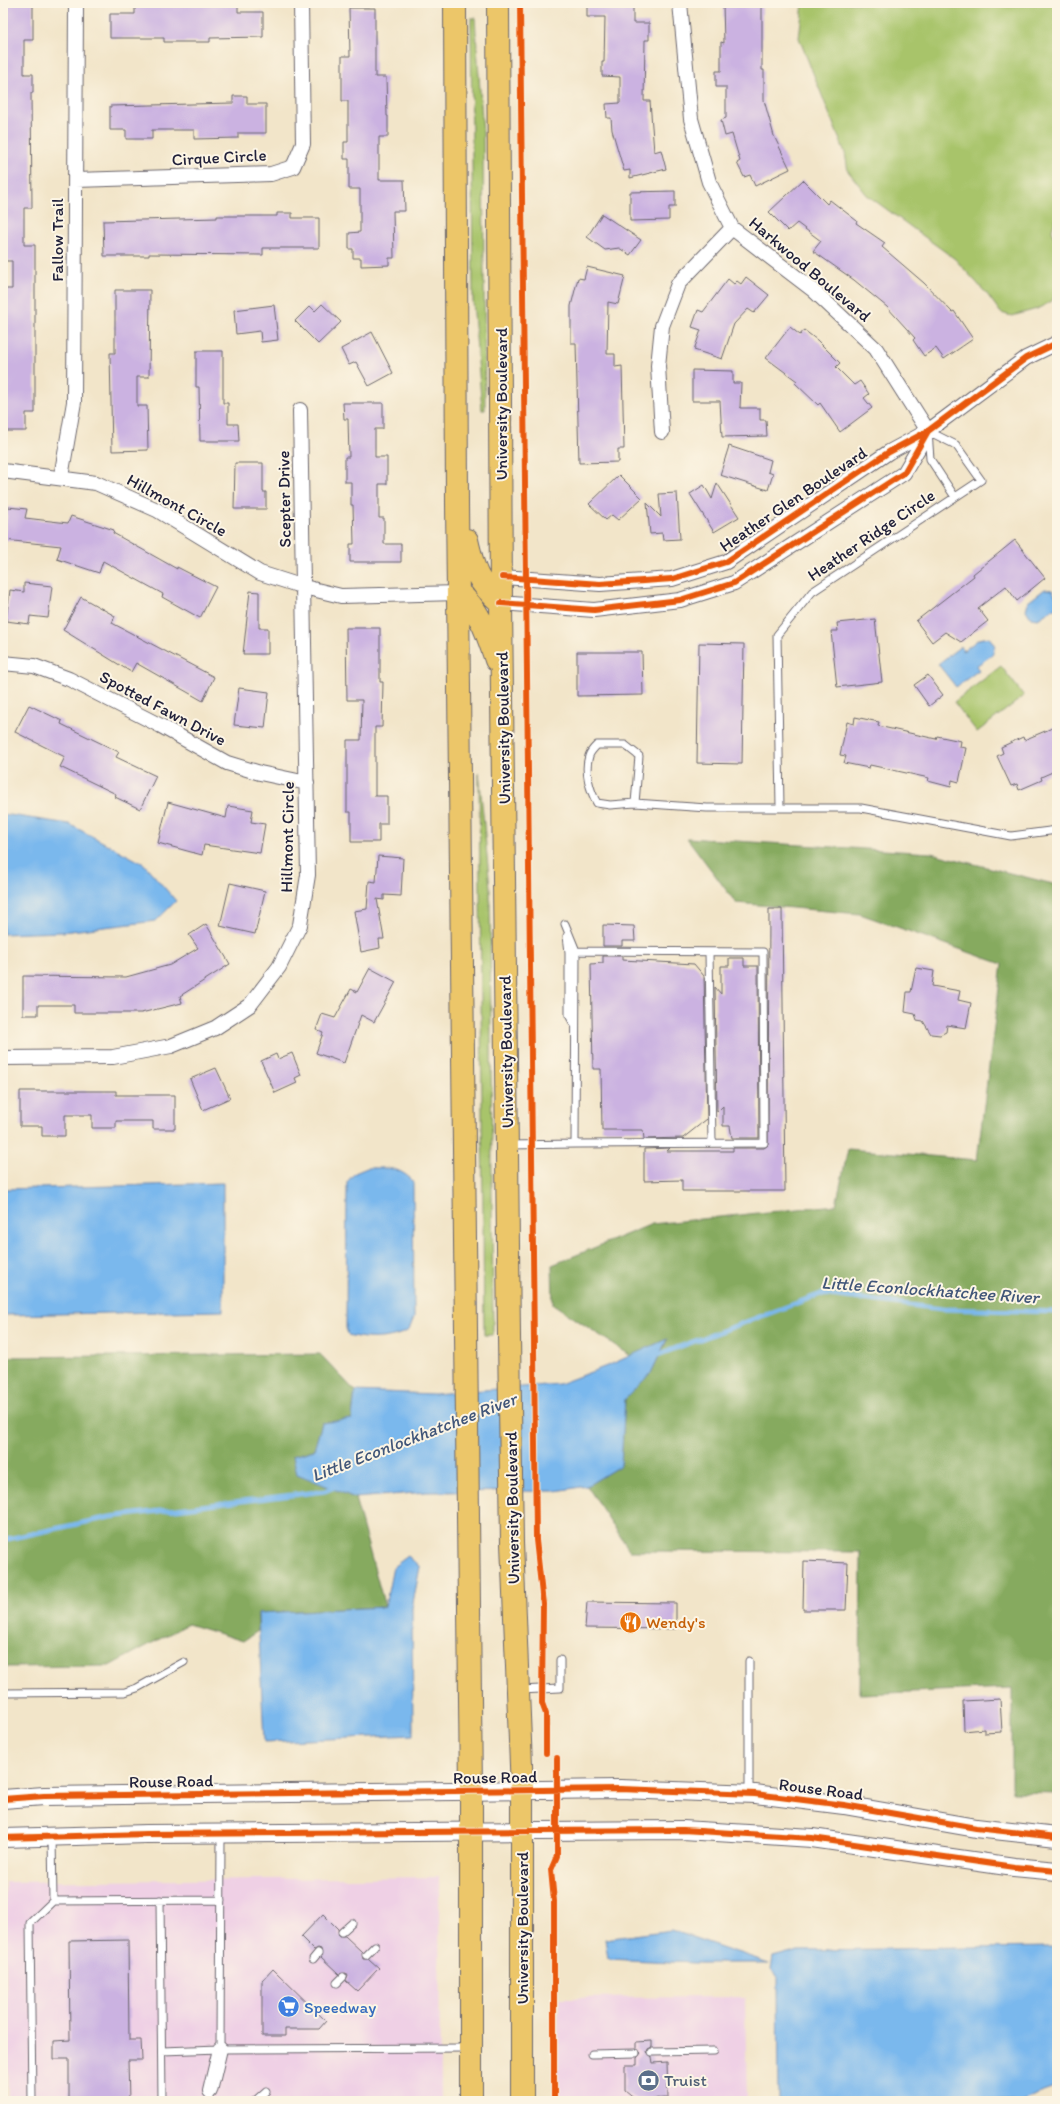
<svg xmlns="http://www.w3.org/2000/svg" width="1060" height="2104" viewBox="0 0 1060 2104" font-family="Itim,sans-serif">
	<rect width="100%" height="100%" fill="#fcf5e5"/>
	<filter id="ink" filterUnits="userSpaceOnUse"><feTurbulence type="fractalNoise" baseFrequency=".025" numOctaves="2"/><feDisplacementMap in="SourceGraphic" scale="8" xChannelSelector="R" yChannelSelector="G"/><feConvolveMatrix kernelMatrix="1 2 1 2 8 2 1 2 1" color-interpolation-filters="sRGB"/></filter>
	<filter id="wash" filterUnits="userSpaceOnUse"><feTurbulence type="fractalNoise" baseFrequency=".012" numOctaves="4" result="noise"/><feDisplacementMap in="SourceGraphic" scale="16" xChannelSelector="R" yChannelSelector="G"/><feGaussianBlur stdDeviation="0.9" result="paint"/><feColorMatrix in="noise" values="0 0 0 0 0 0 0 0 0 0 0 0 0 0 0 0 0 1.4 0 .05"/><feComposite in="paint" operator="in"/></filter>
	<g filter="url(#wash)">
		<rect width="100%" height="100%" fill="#f2e5c9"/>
		<path fill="#efd0e5" d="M439,1877L440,2101H8L5,1882Z
			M745,1997L747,2101H557L559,1998Z"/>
		<path fill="#a8c46b" stroke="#657353" d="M803,3H1057V216L1052,230L1057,250V291L1052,301L1037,309L1012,316L1001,313L987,294L955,259L867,195L848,171L845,153L799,38Z
			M471,18H475L483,134L485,410H482L473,301Z
			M1001,666L1024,696L977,732L954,702Z
			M479,772L490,888L493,1335H484Z"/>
		<path fill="#86aa5f" stroke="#54664d" d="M687,838L931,853L1057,885V1793L1012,1792V1688L860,1694L861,1552L630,1551L587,1486L621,1465L625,1399L651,1373L667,1340L631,1356L553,1304L552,1265L652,1224L836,1205L848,1149L977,1160L1002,964L860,914L736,903Z
			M320,1354L355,1391L352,1419L322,1423L314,1450L293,1456L297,1473L355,1498L385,1607L258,1613V1631L243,1641L188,1624L109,1666L3,1667V1357Z"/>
		<path fill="#7ab8ed" stroke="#4e6d94" d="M1045,589L1052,590L1057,598L1056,607L1038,619L1031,618L1026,610L1028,602Z
			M989,637L995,646L992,655L976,666L979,670L956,687L938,664L961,646L963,651L979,639Z
			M3,814L69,824L144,864L176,901L156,921L62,932L3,934Z
			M367,1168C387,1168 398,1166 413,1181L414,1317L409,1330C390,1340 368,1340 348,1335L346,1328L347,1182L355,1173Z
			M223,1183V1311L3,1315V1189Z
			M667,1339L651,1373L625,1399L621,1465L587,1486L556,1491L426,1492L355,1498L297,1474L293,1456L314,1450L322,1423L352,1419L355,1391L434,1394L559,1384L612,1364Z
			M408,1556L420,1567L412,1608L413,1735L264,1742L258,1613L385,1607L393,1567Z
			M671,1930L769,1963H694L608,1959L605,1939Z
			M1057,1947V2086L1043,2091L1023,2101H779L778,1977L771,1969L773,1957L799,1950Z"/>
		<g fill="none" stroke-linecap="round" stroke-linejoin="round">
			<path stroke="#7ab8ed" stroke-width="5" d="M655,1356L821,1294L942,1309L1057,1312
				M3,1540L110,1517L325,1491L337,1486"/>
		</g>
		<g id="blocks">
			<path fill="#cbb2e1" d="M3,3H33V40H24V74H33V93H31L32,208H24V245H35V413H26V431H3V289H12V261H3Z
				M135,3H238V12H263V37L210,38V42H164V38H110V14H135Z
				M587,3H633V23H649V40H645L644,101H650L654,152L661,150L666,169L630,178V170L624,171L612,130L611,118H607L606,104L620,103V77L602,76V62H604L605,17H587Z
				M723,3H762V70H764V100L774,136L790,169L755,186L750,175L744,177L737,163L740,161L732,134L725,136L721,120L726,118V87H716V71H721V42L724,43Z
				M349,8H375V77H386L387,116H388V137H379V180H404L405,211H393L394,258H389V265L361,266V258H353V249H349V233L360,232V189H349V159H344V142H348V101H342V56H350Z
				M233,96H247V104H266V133H238V138L194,139V130H152V139H126V130H110V106L233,103Z
				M803,180L827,204L830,200L857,221L856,223L885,243L882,247L924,283L952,312L954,311L973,339L944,359L936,348L924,356L913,340L915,338L887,307L854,280L813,251L821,241L797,223L788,231L769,212Z
				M675,191V207H669V220L630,221V192Z
				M277,213H292V218H319V248H263V255L149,254V256H104L103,221L217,218V216H277Z
				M602,214L641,240L630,255L619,248L605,250L587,237Z
				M587,267L625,276L618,304L608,302L607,354H615V367L622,366L624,449H618V462L579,463L576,343H571V306L578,278L584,279Z
				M746,277L769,295L754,313L748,309L734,324L722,359L694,350L701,330L692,327L698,310L703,312L728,279L734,284L737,281L741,284Z
				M115,290H150L149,377H137V406H147L148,450L112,451L110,353H115Z
				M322,304L341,322L318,344L295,321L310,306L315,311Z
				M274,305L278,340L261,342L260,331L236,334L234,310Z
				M790,327L800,335L804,330L817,340L840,363L836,367L854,385L860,381L869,394L864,398L872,408L840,432L820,403L818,405L795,383L797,381L766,358Z
				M372,332L393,373L369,386L356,362L349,365L341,349Z
				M196,351H223V403H228V424H238L239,441H200L199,387H196Z
				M692,370L733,371V383H741L740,408H760V420H766L767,436L722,437L720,401H692Z
				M343,403H383V429H375V457H387V484H379V518H384V544H401V562H350V544H354L353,505H351V482H345V457H349L348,419H344Z
				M729,446L771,460L768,472L773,474L768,490L720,475Z
				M235,463H263V492H266V509H234Z
				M619,475L642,498L618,520L612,515L606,520L589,504Z
				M717,483L739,517L714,532L690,494L704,485L712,499Z
				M677,493L680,539L663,540L662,533L650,534L647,503L661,517L659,494Z
				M8,507L27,509L25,518L68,523L71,516L114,530L113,533L177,569V567L216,587L200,618L162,597L163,594L103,561L99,573L57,559L61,546L4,540Z
				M1015,540L1045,578L1017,601L1006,586L978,608L988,621L961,642L945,632L932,642L916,621L974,576L973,574Z
				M24,583L52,586L48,618L30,616L29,624L6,621L10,590L24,592Z
				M250,591L259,592V628H268V654H243Z
				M81,597L115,616L112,623L214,677L203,701L136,663L131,672L63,630Z
				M875,619L882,682L837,687L831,631H838L837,623Z
				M346,628H380V682H383L382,727H375V796H387V824H379V842H351V812H347V740H361L362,700H347Z
				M699,643L744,644L742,764L697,763Z
				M577,652H642L643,695L577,696Z
				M928,675L943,695L929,706L914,685Z
				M239,688L269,692L265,728L234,725Z
				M29,705L62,721L61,724L119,752L116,757L156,776L140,809L115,797L116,794L60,767L65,757L15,732Z
				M855,717L879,722L878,726L936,739L937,736L961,741L960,747L966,748L959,782L952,780L951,787L928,781L929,778L870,765L869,768L844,763L846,756L840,755L847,722L854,724Z
				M1057,726V770L1041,777L1042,780L1019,790L1017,784L1011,786L997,756L1003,753L1001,747L1023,737L1024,740Z
				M168,802L226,818L228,806L253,810L251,822L265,824L260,853L204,845L202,855L158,843Z
				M378,856L403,858L401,896L384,895V900L377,899L384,939H379L380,948L361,952L354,911L367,909L369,881L376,882Z
				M230,883L265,891L255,934L220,926Z
				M769,909H782L785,1191H682V1180L644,1181V1149L670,1148L667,1151H733V1148H764L768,1145Z
				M206,924L230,964L180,996L182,1003L141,1013H74V1005H38V1015H23V976L126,977L170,965L198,948L189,935Z
				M603,925L634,926L635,941H622V946H603Z
				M603,956H622V960L694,964L704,976L707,1119L683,1138L644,1139L643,1130H602L601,1069H593L591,964L603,963Z
				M729,958H744V966H758L759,1138H732L730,1126H723V1106L717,1112L715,987L721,994V966H729Z
				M370,968L396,982L374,1022L361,1015L344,1063L316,1053L323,1033L316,1030L322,1014L335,1018L351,989L357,992Z
				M916,968L934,971L932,986L960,991L958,1000L971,1003L966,1028L947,1025L946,1032L940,1035L931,1034L923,1021L917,1020L915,1014L905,1012L907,992H911Z
				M292,1053L301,1075L295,1078L297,1083L275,1093L261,1061L276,1054L278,1059Z
				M216,1068L230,1098L203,1110L190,1079Z
				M20,1091H116V1095H175V1129H153V1121H116V1128H92V1115H65V1136H42V1126H20Z
				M804,1561L848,1563L846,1610H803Z
				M587,1602L676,1603V1629L585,1628Z
				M1000,1699L1002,1732L984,1733V1729L964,1731L963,1701Z
				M323,1914L338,1929L339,1936H345L362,1952L363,1959H369L379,1968L357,1991L346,1981L348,1976L346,1973L339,1974L321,1957V1949L318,1948L314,1950L301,1937Z
				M128,1940L129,2040H141L142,2060H128L129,2101H69V2059H54V2041L70,2040L69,1941Z
				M273,1969L326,2021L319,2029H285V2036H262V1981Z
				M652,2041V2047L648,2049L647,2052L652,2057L653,2063L667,2062L668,2098L636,2099L625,2090V2065H637V2058L641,2053L636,2048V2042Z"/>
		</g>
	</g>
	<g filter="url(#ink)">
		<use href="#blocks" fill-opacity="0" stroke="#6b666d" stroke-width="1"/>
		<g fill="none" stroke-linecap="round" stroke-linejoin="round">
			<defs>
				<path id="service" d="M635,803L639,756L625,745H597C594,748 590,752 589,756C584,771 590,791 597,803L610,805L635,803L707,808H861L1011,836L1057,830
					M780,807L777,635L812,592L981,480L956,445L928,431L930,459L955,497
					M567,936L569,952V1015L574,1024
					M709,952L712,1143
					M575,1144L764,1143L763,952L576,951
					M508,1145L575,1144L576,951L565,924
					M749,1661V1794
					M521,1690L560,1688V1660
					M3,1693L125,1692L137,1688L184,1662
					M221,1834L220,2049L468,2048
					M52,1837L53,1901L221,1900
					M160,1900L162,2101
					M342,1932L352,1923
					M366,1955L375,1946
					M313,1959L318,1953
					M337,1983L343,1977
					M162,2051L220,2049
					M652,2052L714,2051
					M592,2054L636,2053
					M210,2091V2101
					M32,2101L30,1923L53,1901
					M255,2101L266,2091"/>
				<path id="minor" d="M680,3L691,119L709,182L732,228L813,290L876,349L928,431
					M76,180L271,174L293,167L303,144L301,3
					M662,432L658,366L662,326L678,284L732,228
					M3,471L96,483L157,510L260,573L304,587L341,596L459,593
					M61,477L74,402L76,3
					M502,577L600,584L672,579L726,562L889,452L928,431L1026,358L1057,343
					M501,603L594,610L680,600L734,583L904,473L928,432
					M3,663L34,666L69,679L161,726L227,763L260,773L307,783
					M3,1058L113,1057L171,1046L215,1028L250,1005L279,967L300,925L308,875L300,410
					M210,2091L220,2049"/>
				<path id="tertiary" d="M3,1799L44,1796L620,1789L755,1794L844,1805L976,1828L1057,1837
					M3,1838L147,1834L683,1830L812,1838L1014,1867L1057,1871"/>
				<path id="primary" d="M455,3L457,504L471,1791V2101
					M498,3L501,603L509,1337L512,1543L522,1790V2101
					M467,540C474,570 477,583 501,603
					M459,593C481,611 487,634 496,660"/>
			</defs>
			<use href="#service" stroke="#6b666d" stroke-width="9"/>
			<use href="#minor" stroke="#6b666d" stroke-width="16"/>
			<use href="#tertiary" stroke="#6b666d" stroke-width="20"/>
			<use href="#primary" stroke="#6b666d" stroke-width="24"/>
			<use href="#service" stroke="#fff" stroke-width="7"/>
			<use href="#minor" stroke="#fff" stroke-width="14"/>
			<use href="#tertiary" stroke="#fff" stroke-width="18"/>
			<use href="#primary" stroke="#ecc669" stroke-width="22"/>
			<defs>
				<path id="cycleway" d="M520,3L536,1540L543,1604L542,1703L546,1714V1753
					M502,577L600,584L672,579L726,562L889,452L928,431L1026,358L1057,343
					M501,603L594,610L680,600L734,583L904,473L928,431
					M3,1799L44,1796L620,1789L755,1794L844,1805L976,1828L1057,1837
					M3,1838L147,1834L683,1830L812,1838L1014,1867L1057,1871
					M554,2101V1901L551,1870L557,1856V1758"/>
			</defs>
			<use href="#cycleway" stroke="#fcf5e5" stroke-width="8"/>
			<use href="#cycleway" stroke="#e8590c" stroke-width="6"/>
		</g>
	</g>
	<defs>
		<symbol id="restaurant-disc" viewBox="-11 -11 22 22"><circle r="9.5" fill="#e8710a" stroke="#fcf5e5"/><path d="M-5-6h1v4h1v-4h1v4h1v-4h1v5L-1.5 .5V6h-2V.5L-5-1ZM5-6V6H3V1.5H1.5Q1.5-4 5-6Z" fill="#fff"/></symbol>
		<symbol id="supermarket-disc" viewBox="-11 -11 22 22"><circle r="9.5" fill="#3f7fe0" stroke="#fcf5e5"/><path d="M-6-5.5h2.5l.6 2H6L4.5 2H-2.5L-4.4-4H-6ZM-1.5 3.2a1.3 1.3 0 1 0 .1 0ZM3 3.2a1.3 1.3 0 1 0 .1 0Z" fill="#fff"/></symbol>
		<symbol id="bank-disc" viewBox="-11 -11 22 22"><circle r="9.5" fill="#5c6f8a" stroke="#fcf5e5"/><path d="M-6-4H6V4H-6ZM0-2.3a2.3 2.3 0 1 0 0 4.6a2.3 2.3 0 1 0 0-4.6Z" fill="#fff"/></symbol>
	</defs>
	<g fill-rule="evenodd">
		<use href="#restaurant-disc" x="618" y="1610" width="25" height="25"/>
		<use href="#supermarket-disc" x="276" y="1994" width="25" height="25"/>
		<use href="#bank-disc" x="636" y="2068" width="25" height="25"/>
	</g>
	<g text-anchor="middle" stroke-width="4" stroke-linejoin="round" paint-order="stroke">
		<g font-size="17" fill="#22223b" stroke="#fcf5e5">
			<text transform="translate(219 157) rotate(-3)" y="6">Cirque Circle</text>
			<text transform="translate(57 240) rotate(-90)" y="6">Fallow Trail</text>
			<text transform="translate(810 269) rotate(40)" y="6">Harkwood Boulevard</text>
			<text transform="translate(501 404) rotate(-90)" y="6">University Boulevard</text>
			<text transform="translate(284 499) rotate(-91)" y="6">Scepter Drive</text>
			<text transform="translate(793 499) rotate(-34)" y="6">Heather Glen Boulevard</text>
			<text transform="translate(177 505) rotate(29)" y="6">Hillmont Circle</text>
			<text transform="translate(871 535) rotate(-34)" y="6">Heather Ridge Circle</text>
			<text transform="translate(163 708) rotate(28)" y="6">Spotted Fawn Drive</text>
			<text transform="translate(503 728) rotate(-91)" y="6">University Boulevard</text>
			<text transform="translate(287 837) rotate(-89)" y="6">Hillmont Circle</text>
			<text transform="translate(506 1052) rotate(-91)" y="6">University Boulevard</text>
			<text transform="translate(512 1508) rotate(-91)" y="6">University Boulevard</text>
			<text transform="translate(495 1777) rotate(-1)" y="6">Rouse Road</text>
			<text transform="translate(171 1781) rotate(-1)" y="6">Rouse Road</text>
			<text transform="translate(821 1789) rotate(7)" y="6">Rouse Road</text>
			<text transform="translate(522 1928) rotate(-90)" y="6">University Boulevard</text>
		</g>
		<g font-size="17" fill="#c56008" stroke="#fcf5e5" text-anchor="start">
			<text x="646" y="1628">Wendy's</text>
		</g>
		<g font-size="17" fill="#366cbe" stroke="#fcf5e5" text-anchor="start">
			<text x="304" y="2013">Speedway</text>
		</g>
		<g font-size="17" fill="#4e5e75" stroke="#fcf5e5" text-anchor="start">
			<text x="664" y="2086">Truist</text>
		</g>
		<g font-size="18" font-style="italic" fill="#415679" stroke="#fcf5e5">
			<text transform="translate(930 1290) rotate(4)" y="6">Little Econlockhatchee River</text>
			<text transform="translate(414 1437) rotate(-21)" y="6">Little Econlockhatchee River</text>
		</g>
	</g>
	<rect width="1060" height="2104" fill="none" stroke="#fcf5e5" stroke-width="16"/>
</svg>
